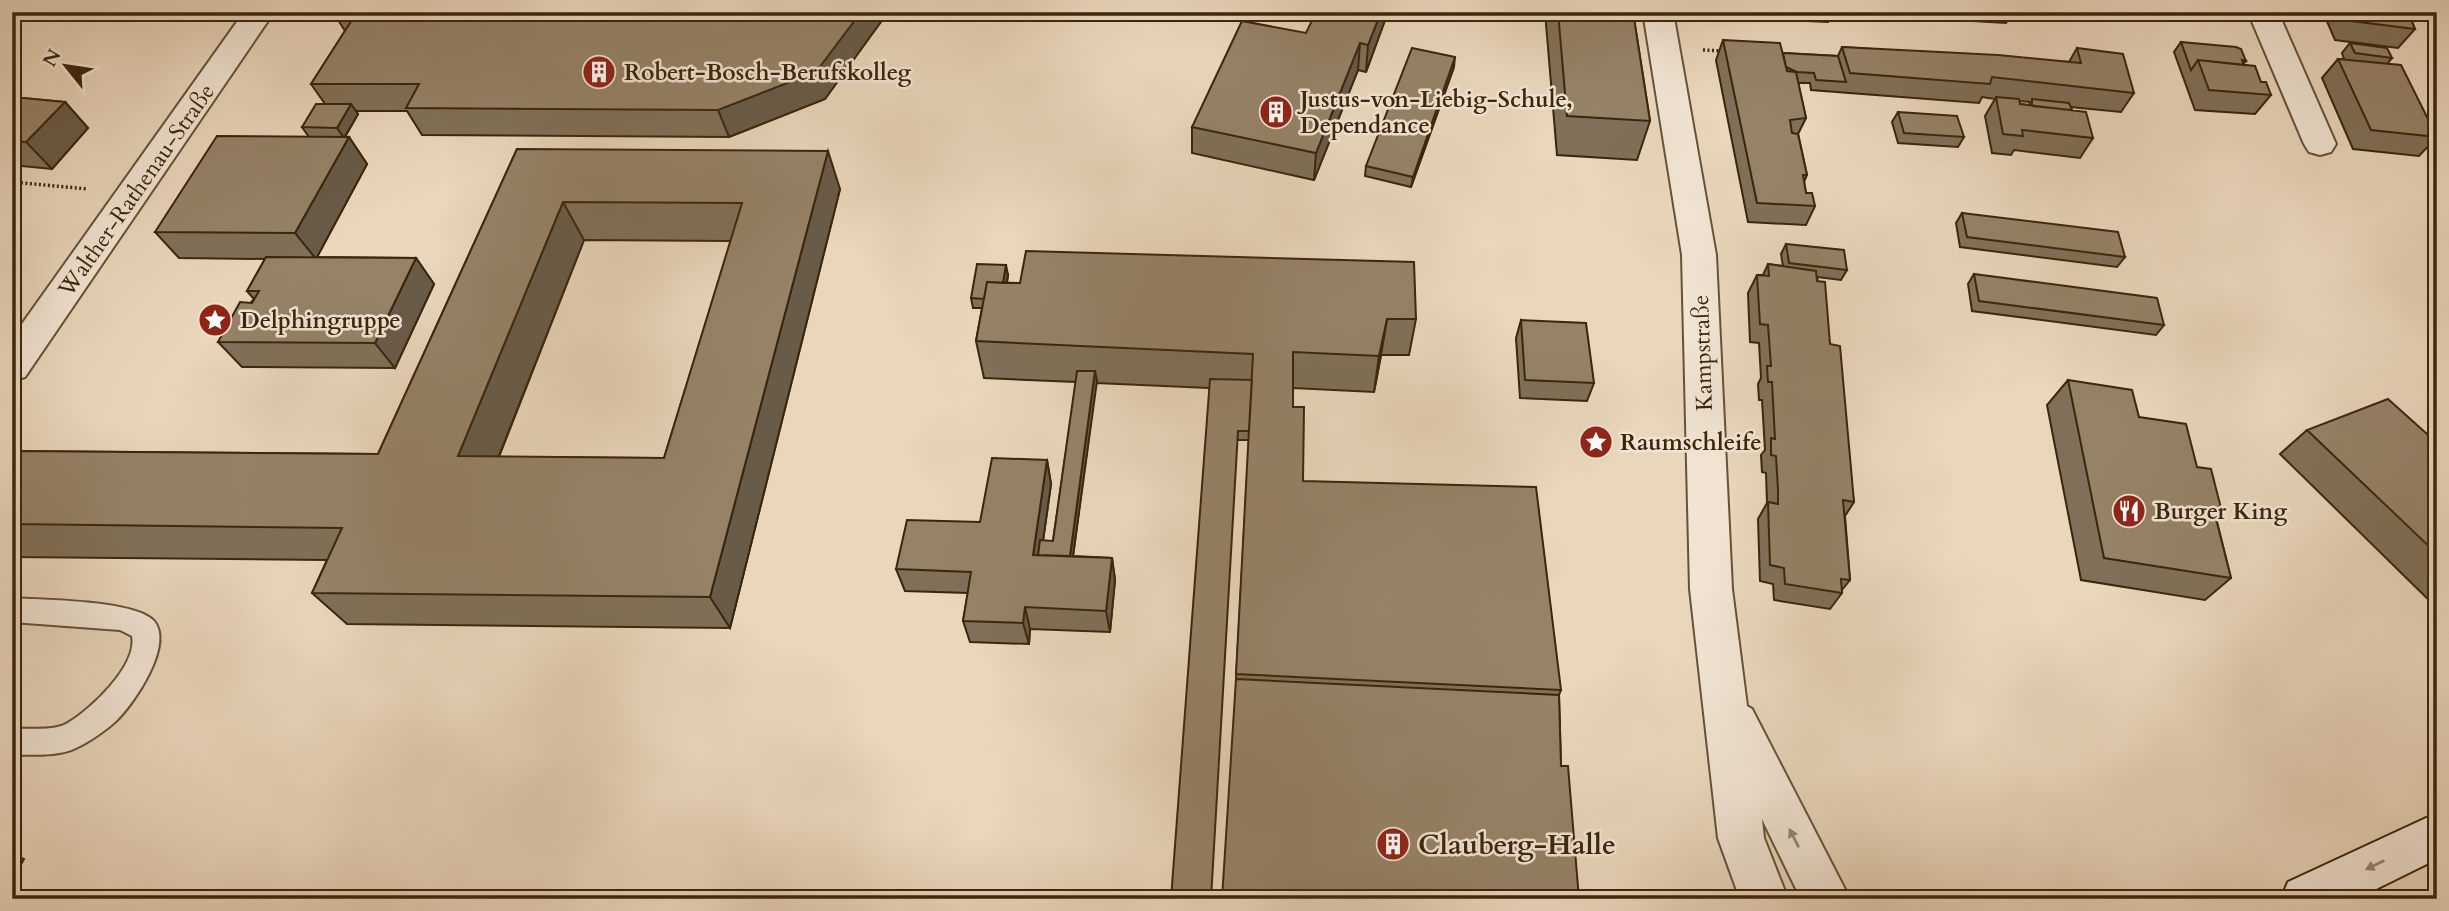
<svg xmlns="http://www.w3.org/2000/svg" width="2449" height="911" viewBox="0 0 2449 911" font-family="Cardo,serif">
	<rect width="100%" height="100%" fill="#e9d6bb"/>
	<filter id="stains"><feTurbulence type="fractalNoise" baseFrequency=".00286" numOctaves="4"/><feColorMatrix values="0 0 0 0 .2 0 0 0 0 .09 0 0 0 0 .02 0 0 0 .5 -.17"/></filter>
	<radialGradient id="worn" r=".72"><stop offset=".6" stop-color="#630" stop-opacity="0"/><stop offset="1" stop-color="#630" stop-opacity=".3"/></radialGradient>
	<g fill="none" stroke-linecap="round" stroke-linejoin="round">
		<defs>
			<path id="service" d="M12,598C42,600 135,600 154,621C174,645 134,704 116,721C106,730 89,742 76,748C58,757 32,754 12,755V729C28,728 53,731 66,724C90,711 138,665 132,636L120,630L12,622Z"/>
			<path id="minor" d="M244,12H274L25,377L12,381V338Z
				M1643,12H1673L1716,255L1732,589L1747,706L1752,709L1850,899H1801L1762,819L1764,838L1788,899H1740L1718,838L1690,589L1682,255Z
				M2248,12H2278L2336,144L2331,152L2320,155L2309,152L2304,144Z"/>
			<path id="secondary" d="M2437,813V859L2356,899H2281L2288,882Z"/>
		</defs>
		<use href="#service" stroke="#665238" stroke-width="4"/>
		<use href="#minor" stroke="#665238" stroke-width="4"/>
		<use href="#secondary" stroke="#3a260d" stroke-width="4"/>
		<path stroke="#3a260d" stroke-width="3.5" stroke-dasharray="2 2.5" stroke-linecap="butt" d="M1703,50L1722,51
			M12,182L88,189"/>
		<use href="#service" fill="#f1e4d3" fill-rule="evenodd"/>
		<use href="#minor" fill="#f1e4d3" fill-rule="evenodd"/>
		<use href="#secondary" fill="#f1e4d3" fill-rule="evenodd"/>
	</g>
	<path fill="#807059" stroke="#3a260d" stroke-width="2" fill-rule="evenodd" d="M333,12H456L452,18L464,19L466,12H888L825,99L729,137L422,135L407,111H356L358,114L345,137H349L367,164L317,257L416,258L434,284L395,368L242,367L218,342L254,299L247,291L265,259L179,258L155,232L309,137L302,127L325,104L311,84L345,31Z
		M1388,12L1366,72L1358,70L1314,180L1192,153V127L1306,33Z
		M1545,12H1633L1650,121L1637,160L1557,155Z
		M1738,12H2012L2006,23L1832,13L1828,22L1739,18Z
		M2061,12H2179L2173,21Z
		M2323,12H2408L2415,29L2398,48L2335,40Z
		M1723,40L1783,53L1838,56L1842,47L2069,62L2077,48L2134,93L2121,112L2070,107L2072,110L2093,138L2080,158L2014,150L2011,155L1992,153L1985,116L1995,99L1982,97L1979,103L1811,90L1810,83H1798L1806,118L1798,134L1807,175L1804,182L1806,193L1815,206L1806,225L1748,222L1716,60ZM2019,101L2030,102L2029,105L2020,104Z
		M2181,42L2246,61L2243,64L2261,82L2271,95L2255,114L2195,110L2174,52Z
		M2350,43L2392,58L2387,64L2437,137L2419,156L2353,149L2322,78L2338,59H2344L2342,53Z
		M1454,67L1411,187L1365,176L1366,166Z
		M12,97L65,102L88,128L52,169L12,165Z
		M1898,112L1964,137L1958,147L1898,143L1892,122Z
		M517,149L840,189L730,628L347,624L312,593L327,560L12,557V451L378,454ZM584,240L731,241L664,458L499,457Z
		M1962,213L2125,257L2117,267L1960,247L1956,223Z
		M1786,244L1847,270L1841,280L1817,277L1830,344L1854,502L1845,516L1850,580L1842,590V593L1830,609L1774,600L1773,584L1760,581L1758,519L1767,503L1766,473L1762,472L1761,455L1765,450L1762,400H1759L1758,384L1761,378L1759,343L1750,342L1748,293L1757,275H1763L1768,264L1783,266L1781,254Z
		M1974,274L2164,325L2156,335L1972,311L1968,284Z
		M1008,275L1007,283L1416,319L1409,355H1381L1374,392L1293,388V407L1303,481L1561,690L1559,695L1561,766L1579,899L1236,679L1249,440H1238L1209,388L1096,383L1073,556L1112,558L1115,580L1110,632L1030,629L1029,644L970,642L963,621L968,593L905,591L896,569L980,522L1047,460L1051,484L1043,541H1053L1076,382L984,378L976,341L982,308H973L971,298Z
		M1521,320L1594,383L1587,401L1520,398L1516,338Z
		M2068,380L2139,417L2197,467L2221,508L2215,514L2231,578L2205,600L2081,580L2047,405Z
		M2307,430L2437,443V608L2280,454Z"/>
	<path fill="#685b48" stroke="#3a260d" stroke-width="2" d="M425,12H456L437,45L422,18Z
		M861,12H888L825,99L729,137L718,110Z
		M1381,12H1388L1366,72L1368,45Z
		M1360,43L1358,70L1314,180L1316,153Z
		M1455,57L1454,67L1411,187L1413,177Z
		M65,102L88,128L52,169L26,142Z
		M351,104L358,114L344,138L337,128Z
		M349,137L367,164L316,259L295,233Z
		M828,151L840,189L730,628L710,597Z
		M563,202L584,240L485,491L458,456Z
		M416,258L434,284L395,368L375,343Z
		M1006,265L1008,275L1002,309L1000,299Z
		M1387,319L1381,355L1374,392L1379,356Z
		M1095,371L1097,381L1070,578L1068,570Z
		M1047,460L1051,484L1039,569L1033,555Z
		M1112,558L1115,580L1110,632L1106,611Z
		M1025,607L1030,629L1029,644L1023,623Z
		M12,854L24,859L12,881Z"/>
	<path fill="#958267" stroke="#3a260d" stroke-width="2" fill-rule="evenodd" d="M357,12H425L422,18L464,19L466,12H861L816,72L718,110L406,108L419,84H311Z
		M1316,12H1381L1368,45L1360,43L1316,153L1192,127L1242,21L1306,33Z
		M1558,12H1633L1650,121L1567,116Z
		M2347,12H2408L2415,29L2351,21Z
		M1723,40L1780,43L1787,71L1796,72L1806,118L1790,120L1792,133L1798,134L1807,175H1803L1806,193H1812L1815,206L1757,203Z
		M2181,42L2236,47L2241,49L2246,61L2242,60L2244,65L2198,60L2191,70Z
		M2350,43L2387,48L2392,58L2355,53Z
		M1842,47L1998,55L2081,63L2077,48L2123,54L2134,93L1992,77L1990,84L1850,73Z
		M1412,48L1455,57L1413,177L1366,166Z
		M1783,53L1838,56L1846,82L1816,80L1814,73L1797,72L1786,67Z
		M2338,59L2401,65L2437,137L2371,130Z
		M2198,60L2255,66L2261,82H2266L2271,95L2209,90Z
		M12,97L65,102L26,142L12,141Z
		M1996,97L2019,99L2020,104L2086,112L2093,138L2022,130L2023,136L2003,134Z
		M2032,99L2069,103L2072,110L2032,106Z
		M316,104H351L337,128L302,127Z
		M1898,112L1957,116L1964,137L1904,133Z
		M217,136L349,137L295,233L155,232Z
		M517,149L828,151L710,597L312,593L342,528L12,524V451L378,454ZM563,202L742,203L664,458L458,456Z
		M1962,213L2118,232L2125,257L1967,237Z
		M1786,244L1844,250L1847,270L1789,263Z
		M1026,251L1414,262L1416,319H1387L1379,356L1293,352V407H1304L1303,481L1536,487L1561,690L1236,674L1253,354L976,341L987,282L1020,283Z
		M266,257L416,258L375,343L218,342L240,302L252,303L259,291H247Z
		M977,264L1006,265L1003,283L987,282L984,299L971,298Z
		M1768,264L1816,271L1817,281L1825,282L1830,344L1840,346L1854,502L1843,500L1850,580L1841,579L1842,593L1785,584L1784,568L1770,565L1768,502L1778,504V490L1776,456L1771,455V438L1775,439L1772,382H1768L1767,366H1771L1768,325L1760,324L1757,275L1769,276Z
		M1974,274L2157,298L2164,325L1979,301Z
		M1521,320L1586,323L1594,383L1525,380Z
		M1077,371H1095L1070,556L1038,555L1040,540L1053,541Z
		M1210,379L1252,380L1249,431H1238L1211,899H1171Z
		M2068,380L2132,390L2139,417L2186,424L2197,467L2211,469L2221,508L2213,507L2231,578L2104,558Z
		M2388,399L2437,443V554L2307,430Z
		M992,458L1047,460L1033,555L1112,558L1106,611L1025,607L1023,623L963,621L971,572L896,569L907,520L980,522Z
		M1236,679L1559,695L1561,766H1568L1579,899H1222Z"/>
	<defs><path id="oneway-solid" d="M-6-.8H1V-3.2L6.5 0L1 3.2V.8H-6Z" transform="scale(1.75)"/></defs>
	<g fill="#968570">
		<use href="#oneway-solid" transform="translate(1794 838) rotate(-117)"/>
		<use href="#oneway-solid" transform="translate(2375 865) rotate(154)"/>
	</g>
	<defs>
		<symbol id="building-disc" viewBox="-11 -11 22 22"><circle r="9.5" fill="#8f2418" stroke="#f1e4d3"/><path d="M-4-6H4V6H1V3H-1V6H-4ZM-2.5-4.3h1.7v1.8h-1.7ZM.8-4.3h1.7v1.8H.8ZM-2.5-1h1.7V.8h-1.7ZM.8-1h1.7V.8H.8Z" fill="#fff"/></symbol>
		<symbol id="sight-disc" viewBox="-11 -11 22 22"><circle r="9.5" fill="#8f2418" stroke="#f1e4d3"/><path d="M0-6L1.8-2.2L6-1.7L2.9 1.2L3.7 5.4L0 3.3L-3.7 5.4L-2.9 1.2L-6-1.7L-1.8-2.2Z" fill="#fff"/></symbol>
		<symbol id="restaurant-disc" viewBox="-11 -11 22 22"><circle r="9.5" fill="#8f2418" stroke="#f1e4d3"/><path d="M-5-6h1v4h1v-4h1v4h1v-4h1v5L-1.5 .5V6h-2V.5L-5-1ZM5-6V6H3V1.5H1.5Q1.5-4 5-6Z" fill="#fff"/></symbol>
	</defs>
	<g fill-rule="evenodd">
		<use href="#building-disc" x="580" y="53" width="38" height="38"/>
		<use href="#building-disc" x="1257" y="93" width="38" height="38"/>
		<use href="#sight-disc" x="196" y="301" width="38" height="38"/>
		<use href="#sight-disc" x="1577" y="423" width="38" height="38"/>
		<use href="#restaurant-disc" x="2110" y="492" width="38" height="38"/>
		<use href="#building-disc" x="1374" y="825" width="38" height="38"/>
	</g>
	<g text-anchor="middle" stroke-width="5" stroke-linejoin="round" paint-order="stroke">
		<g font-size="23" font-weight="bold" fill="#3a260d" stroke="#f1e4d3" text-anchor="start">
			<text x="624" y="80">Robert-Bosch-Berufskolleg</text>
			<text x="1300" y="107">Justus-von-Liebig-Schule,<tspan x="1300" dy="26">Dependance</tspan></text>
			<text x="240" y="328">Delphingruppe</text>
			<text x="1620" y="450">Raumschleife</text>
			<text x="2154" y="519">Burger King</text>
		</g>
		<g font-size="23" fill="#3a260d" stroke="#f1e4d3">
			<text transform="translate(136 190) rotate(-55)" y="8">Walther-Rathenau-Straße</text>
			<text transform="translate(1702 353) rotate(-92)" y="8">Kampstraße</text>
		</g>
		<g font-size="28" font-weight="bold" fill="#3a260d" stroke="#f1e4d3" text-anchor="start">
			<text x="1418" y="854">Clauberg-Halle</text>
		</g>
	</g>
	<rect width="2449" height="911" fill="none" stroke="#e9d6bb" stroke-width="42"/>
	<rect x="14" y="14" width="2421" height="883" fill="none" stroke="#3a260d" stroke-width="3.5"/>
	<rect x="21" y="21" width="2407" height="869" fill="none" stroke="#3a260d" stroke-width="2"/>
	<g transform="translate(66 66) rotate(300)" stroke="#f1e4d3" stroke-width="5" paint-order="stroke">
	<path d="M0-5L12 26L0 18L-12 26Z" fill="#3a260d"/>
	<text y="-10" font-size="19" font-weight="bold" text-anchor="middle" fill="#3a260d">N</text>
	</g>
	<rect width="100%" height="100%" filter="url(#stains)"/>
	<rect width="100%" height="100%" fill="url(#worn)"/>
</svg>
